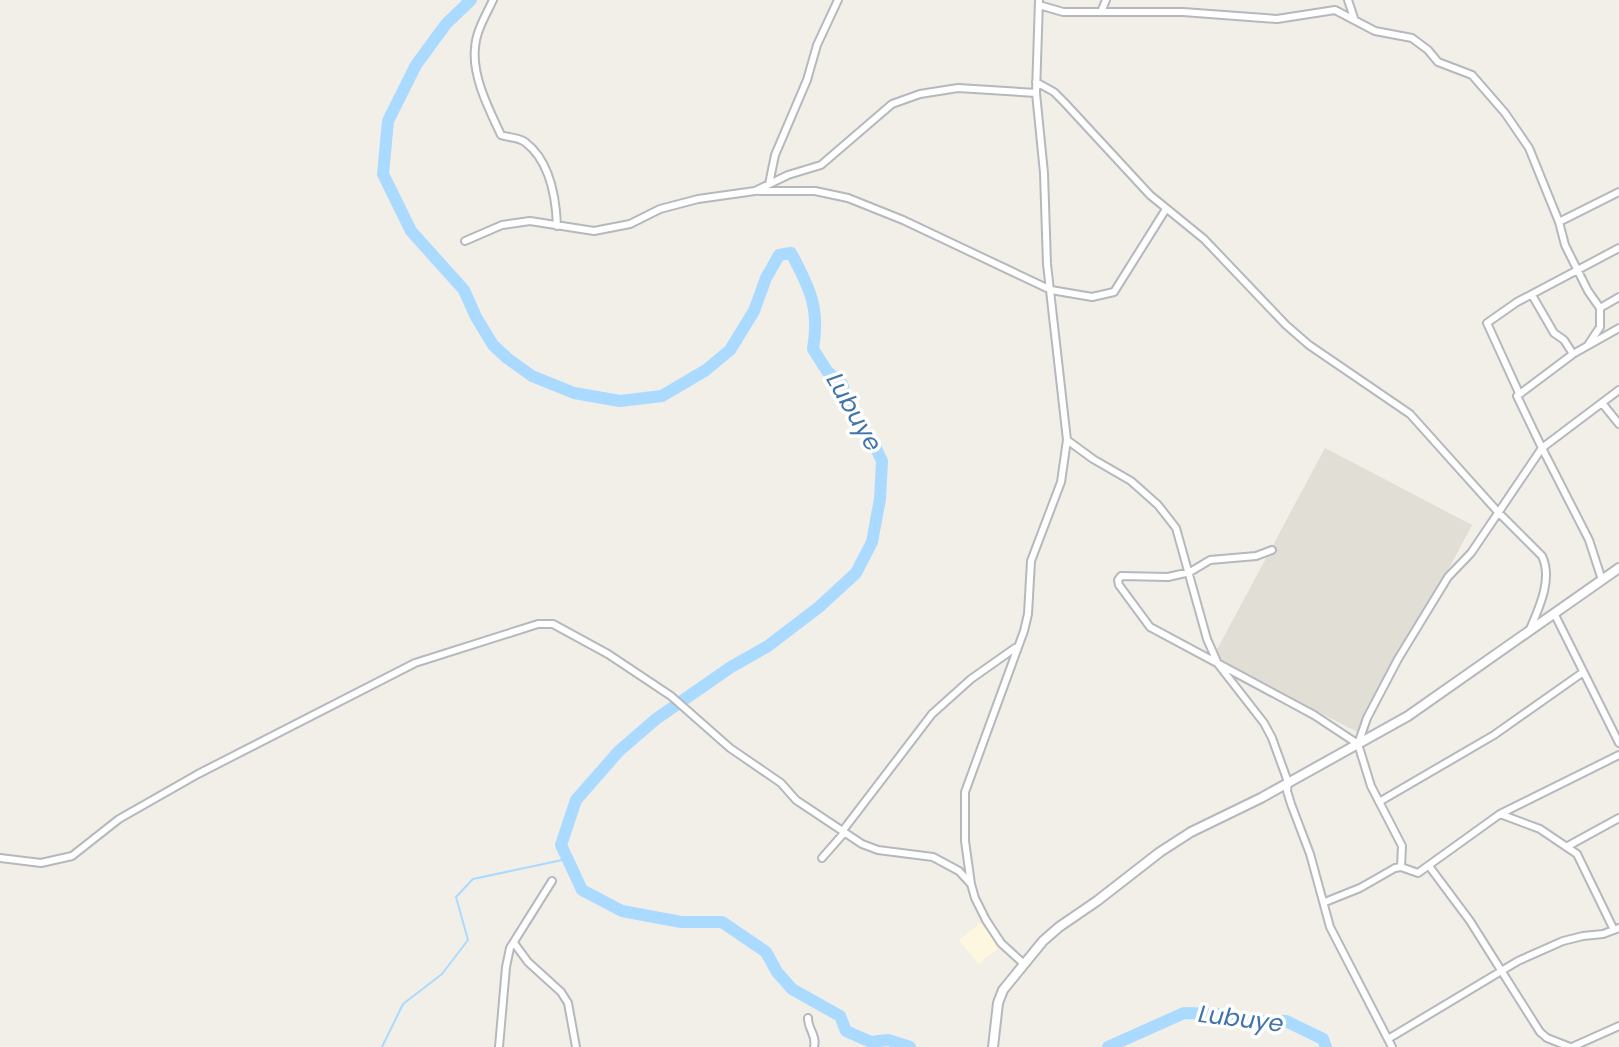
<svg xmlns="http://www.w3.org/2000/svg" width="1619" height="1047" viewBox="0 0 1619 1047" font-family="Poppins,sans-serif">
	<rect width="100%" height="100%" fill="#f1efe8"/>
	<path fill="#fef7e0" d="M980,923L1000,947L978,964L959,940Z"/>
	<path fill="#e1ded6" d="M1325,448L1472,525L1361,734L1213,657Z"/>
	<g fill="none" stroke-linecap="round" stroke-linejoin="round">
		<path stroke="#aadaff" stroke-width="2" d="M382,1047L403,1004L442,974L468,940L456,897L473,879L567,859"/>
		<path stroke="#aadaff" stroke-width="12" d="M471,0L446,24L416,65L388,121L383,174L411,231L464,290L476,317L493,345L507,358L532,376L574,393L620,401L662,396L706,370L730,350L754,311L766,278L779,255L791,253C810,288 820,309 813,349L827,371L842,384L855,419L873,442L882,461L880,499L872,542L856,573L819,607L768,646L731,667L656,719L619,751L576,800L561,845L582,890L622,911L681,922H722L766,952L777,972L792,989L840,1016L846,1031L871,1042L888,1040L910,1047
			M1108,1047L1184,1013L1219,1014L1247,1021H1286L1323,1039L1326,1047"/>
		<defs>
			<path id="minor" d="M493,0C486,15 476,31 475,48C472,77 489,109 501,135C509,138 518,137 525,142C550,161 556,198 557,226
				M1348,0L1354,18
				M1039,5L1063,12H1183L1277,19L1335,10L1375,31L1412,38L1428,50L1438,62L1472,75L1505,113L1529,148L1559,222L1565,245L1588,291L1600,308V327L1588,345
				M1101,12L1106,0
				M1036,82L1054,92L1064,102L1150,195L1204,239L1286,325L1309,345L1410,414L1498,512L1542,556C1553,579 1539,608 1530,629
				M769,184L775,155L807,80L817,45L838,0
				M759,191H815L848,198L903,220L1051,290L1092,297L1114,292L1166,209
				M1559,222L1619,192
				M465,241L502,225L530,221L594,231L630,224L660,209L698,199L755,191L788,175L821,165L892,104L920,94L958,88L1036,93
				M1532,295L1554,333L1564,340L1573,354
				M1600,308L1619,297
				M1519,393L1487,323L1517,302L1619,248
				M1602,403L1619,424
				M1067,440L1093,459L1131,481L1158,505L1176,528L1207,639L1218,664L1264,723L1272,738L1288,782L1287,791L1291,804L1310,854L1330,927L1392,1047
				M1272,550L1256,556L1210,560L1190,572L1168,577L1121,576L1118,580L1119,585L1150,627L1314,715L1358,744L1367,718L1398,659L1448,577L1471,553L1542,448L1517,396L1573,354L1619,328
				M1602,580L1589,540L1542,448L1619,390
				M1555,615L1619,743
				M1358,744L1371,786L1402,846L1401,867
				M1379,802L1494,735L1582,673
				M1500,814L1540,829L1577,854L1614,930
				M1568,846L1619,818
				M0,858L41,863L72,856L119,819L198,774L415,663L538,624H553L608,654L671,696L730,748L781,783L796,800L862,844L878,850L933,857L959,871L971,884L975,898L986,920L1001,943L1024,964
				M822,858L844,833V829L932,714L971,679L1015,648
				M1429,866L1470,921L1540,1032L1547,1038L1570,1047
				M971,884L965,841V792L1024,631L1028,614L1031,561L1061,482L1067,440L1047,264L1044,173L1036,93L1039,0
				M1325,902L1360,888L1395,868L1401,867L1418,873L1500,814L1619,755
				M514,943L528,962L561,992L568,1003L576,1047
				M808,1018C808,1030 817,1035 814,1047
				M1388,1039L1518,961L1563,941L1583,936L1603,934L1619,928
				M499,1047L506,967L510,948L552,881
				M1572,1047L1619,1026"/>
			<path id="tertiary" d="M993,1047L998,1003L1003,990L1043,941L1059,927L1097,901L1160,852L1191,832L1261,798L1408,716L1619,568"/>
		</defs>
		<use href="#minor" stroke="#b5b8bc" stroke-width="10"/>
		<use href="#tertiary" stroke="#b5b8bc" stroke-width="12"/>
		<use href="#minor" stroke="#fff" stroke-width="6"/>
		<use href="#tertiary" stroke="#fff" stroke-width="8"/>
	</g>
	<g text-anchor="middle" stroke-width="7" stroke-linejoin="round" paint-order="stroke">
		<g font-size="24" font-style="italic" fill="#4174aa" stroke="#fff">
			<text transform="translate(854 412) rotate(60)" y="8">Lubuye</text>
			<text transform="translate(1241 1019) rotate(7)" y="8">Lubuye</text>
		</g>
	</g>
</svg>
